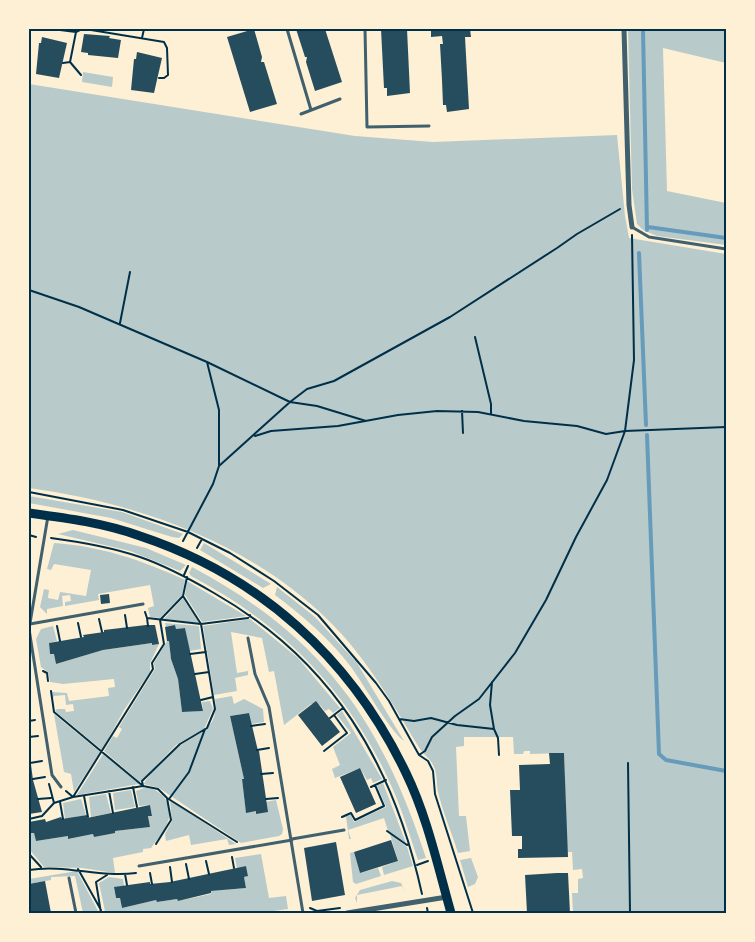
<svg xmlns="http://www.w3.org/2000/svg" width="755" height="942" viewBox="0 0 755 942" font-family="Inter,sans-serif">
	<rect width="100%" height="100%" fill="#fdf0d5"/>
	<path fill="#b9caca" d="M628,29H726V63L663,48L667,191L726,203V245L657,236L643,230L637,224L632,189Z
		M83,72L113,77L112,87L82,82Z
		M29,84L355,136L433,142L617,135L625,216L629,238L726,254V913H573L572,893H578V879L583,878L582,869L573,870L572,852H567L564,753L530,754V751H524L523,754H514L513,737H464V746L456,747L459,816H466L470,851L458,853C452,833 443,813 438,792C436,782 438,772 432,763C429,758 423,754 420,749C392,703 367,658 328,620C248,542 138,503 29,488Z
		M29,496L122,512L183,534L179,538L172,537L111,518L29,503Z
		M73,530L146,548L186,565L180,571L130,551L58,534Z
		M54,543C100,546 142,560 185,580L182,595L160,618L150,617L148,608L154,606L150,585L98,594L99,600L65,606V602L71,601L70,595L62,596L63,606L47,609V614L40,607L44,589L49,590L48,598L58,600L60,592L86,596L91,570L54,564L51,570L47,569Z
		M204,543L271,584L263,588L200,550Z
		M192,567C322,636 381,720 426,858L418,860C411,840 405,819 397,799C355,697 288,627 191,576L189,573Z
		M187,581L246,616L202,622L185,595Z
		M277,587L315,617L357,663L404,741C388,729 365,686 351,667C330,639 303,616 275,595Z
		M183,598L199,623L164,619Z
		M250,619L298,658L340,708L333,713L329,709L325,711L320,705L311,704L284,725L274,671L269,672L262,638L231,632L237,673L248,671V675L235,678L237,691L214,695L203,626Z
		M165,623L199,626L201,649L189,651L185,628L176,629L175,625L166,627Z
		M53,626L57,641L49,643L50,654H54L56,664L103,650L152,643V645L159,644L150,663V672L124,710L102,750L55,711L57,709H65L66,712L74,711L73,704L66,705L65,695L54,696L53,698L52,692L67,693L69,701L109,696L108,688L115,687L114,679L63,684L50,682L48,672L41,667L36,639L41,629Z
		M167,641H169L171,659L178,679L182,712L203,711L202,702L210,701L213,709L204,729L176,745L140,782L104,751L113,736L117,738L122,729L119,727L155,669L154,663Z
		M232,696L234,704L244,699L263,709L264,722L251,724L249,713L230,716L244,779H242L246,812L256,811V813L266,802L276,800L283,829L282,834L279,836L241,843L159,788L144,784C147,775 172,751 181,745C201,732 219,728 215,699Z
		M342,711L382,779L373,783L371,778L367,780L360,768L335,778L332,769L340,765L333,747L351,733L337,715Z
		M54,714L100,752L74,792L71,774L64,772Z
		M103,754L139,784L77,795Z
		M383,783L406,843L388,831L384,818L348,830L351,839H349L346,816L351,815L354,822L386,807L377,786Z
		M144,788C161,787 174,805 168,821C165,831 157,839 151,848L143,849V852L113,858L115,873L82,868L44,867L29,849V828L30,833H34L36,841L68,836L69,839L93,834L94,837L115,831L150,827L148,816H152L150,805L139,806L136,791Z
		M131,790L135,807L115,810L113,793Z
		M106,794L111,813L91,817L89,797Z
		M81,799L86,815L65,819L63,803Z
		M170,800L236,844L229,845L227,839L191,845L189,835L166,841L165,834L172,821Z
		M390,834L407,847L413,866L384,875L382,867L398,861Z
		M354,852L360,873L378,868L381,876L356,884L353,882L350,853Z
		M261,854L269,898L286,896L288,909L260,913H106L105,911L99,883L109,877L123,879L124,886L114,888L116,898H120L122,908L156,900L157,902L177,899L178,901L211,894V891L246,888L244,877L248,876L246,866L237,868L235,858Z
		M471,858L478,877L475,884L468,887L460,860Z
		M77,871L99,913H83L75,876L51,877V880L29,884V879Z
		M392,881L401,883L406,894L402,886L357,895V903L355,898L360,890Z"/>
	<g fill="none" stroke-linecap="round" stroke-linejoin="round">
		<path stroke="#669bbc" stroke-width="4" d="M643,29L647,230
			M648,227L726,238
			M639,253L646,425
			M647,435L659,754L666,760L726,771"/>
	</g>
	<path fill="#264d5e" d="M254,29L262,57L261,62H264L277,104L250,112L227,37Z
		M296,29H325L342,82L315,91L306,62L307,57H305Z
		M381,29H407L410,93L387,96V88H384Z
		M431,29H470L471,37H465L469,109L447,112L446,105H443L442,80L440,44H443L442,36L431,37Z
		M84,34L110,36L109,38L121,40L118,58L88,55V53L81,52Z
		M42,37L67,43L59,78L36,74L39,43H41Z
		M137,52L162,58L154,93L131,90L134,59H136Z
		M109,594L110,603L101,604L100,595Z
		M146,625H155L159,644L152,645V643L103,650L56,664L54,654H50L49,643L84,637L83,635L104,632V630Z
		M175,625L176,629L185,628L203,711L182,712L178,679L171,659L169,641H167L165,627Z
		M316,701L340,732L322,746L298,715Z
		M249,713L258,751H259L268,812L256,814V811L246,813L242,779H244L230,716Z
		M29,749L33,780L42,812L29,814Z
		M549,753H564L568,857L518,858V849H522V836H512L510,790H520L519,765L550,764Z
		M360,768L376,804L356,813L340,777Z
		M150,805L152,816H148L150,827L115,831V833L94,837L93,834L68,839V836L36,841L34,833H30L29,822L45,819L46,822L61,817L62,819L87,815V818Z
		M391,840L398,861L360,873L354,852Z
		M336,842L345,895L312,901L304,848Z
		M246,866L248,876L244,877L246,888L211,891V893L178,901L177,899L157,902L156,900L122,908L120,898H116L114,887L150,882V884L170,882Z
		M557,873H568L570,913H527L525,875Z
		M45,881L51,913H29V884Z"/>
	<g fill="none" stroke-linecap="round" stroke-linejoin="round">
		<path stroke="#003049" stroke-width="2" d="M52,29L76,32L70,62L63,63
			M85,29L164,42L167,48L168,75L164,78H159
			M154,29H158
			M76,32L82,29
			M142,38L144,29
			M70,62L81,75
			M29,290L79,307L207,362L290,402L317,406L366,421
			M120,323L130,272
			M475,337L491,404V414
			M207,362L219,410V465
			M462,411L463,433
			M255,436L271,431L338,426L398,415L437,411L478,412L524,421L577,426L606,434L625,431L726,427
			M29,492L123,510L188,532L230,553L274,581L318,615L376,683L389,701L419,755L428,761L433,771L435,794L473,913
			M29,535L36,537
			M51,538C81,542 111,547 140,557C166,566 190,579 214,593C333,661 393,763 422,894
			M183,541L213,484L219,466L290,402L307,389L334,381L450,317L557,248L577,234L620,209
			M197,548L202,539
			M184,575L188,566
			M145,612L147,618L201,624L248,618L250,615
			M125,615L127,628
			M147,618L148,626
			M99,619L102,632
			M160,620L183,596L187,577
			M78,623L81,637
			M57,626L60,641
			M190,654L206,652
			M43,671L47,673L48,681
			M195,674L209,672
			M492,682L490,705L494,729
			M51,691L54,712L143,786L158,789L167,798L237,842
			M201,700L213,697
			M330,718L343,708
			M399,719L414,721L431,718L457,725L494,729L498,738L499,755
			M29,721L35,720
			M251,726L265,724
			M29,737L38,736
			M257,750L269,748
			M324,751L347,733L334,715
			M419,755L425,751L432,737L455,716L479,699L515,653L546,600L576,537L607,480L625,431L634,360L632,235
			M30,763L42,761
			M628,763L630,913
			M261,774L273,773
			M33,779L45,777
			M49,784L54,803
			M133,787L137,807
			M371,787L386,780
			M66,791L73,797L143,786L142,781L180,744L207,728L215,709L201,624L183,596
			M109,791L113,813
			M84,796L88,817
			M38,799L51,798
			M169,799L189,772L205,729
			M266,799L278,798
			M60,802L63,819
			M342,817L351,813L355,820L384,806L375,785
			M29,819L42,816L54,803L73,797L153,669L152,663L164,644L160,620
			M387,831L407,845L409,844
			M156,844L171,820L167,798
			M29,854L41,867
			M232,857L234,868
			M206,861L209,874
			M186,864L189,879
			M417,865L428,861
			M170,867L172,882
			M78,869L101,910
			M29,870C65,864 100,878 136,873
			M150,873L152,884
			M125,874L127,885
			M310,908L317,911L340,908
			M427,908L428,913
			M101,913L96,882L107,875"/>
		<path stroke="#3f606c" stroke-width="3" d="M287,29L311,110
			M365,29L367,127L429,126
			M301,114L340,99
			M632,227L649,237L726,249
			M48,516L29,629L52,775L61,787
			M30,624L143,604
			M248,638L255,674L269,707L303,913
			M292,839L344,830
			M139,866L292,840
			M69,878L76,913"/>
		<path stroke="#3f606c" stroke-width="5" d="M624,29L629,205L632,227
			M347,913L447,897"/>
		<path stroke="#003049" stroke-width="9" d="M29,513C66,518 104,523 140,536C260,576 351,658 406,773C427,816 438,867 451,913"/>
	</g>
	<rect width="755" height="942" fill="none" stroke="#fdf0d5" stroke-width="60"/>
	<rect x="30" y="30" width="695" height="882" fill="none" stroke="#003049" stroke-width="2"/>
</svg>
